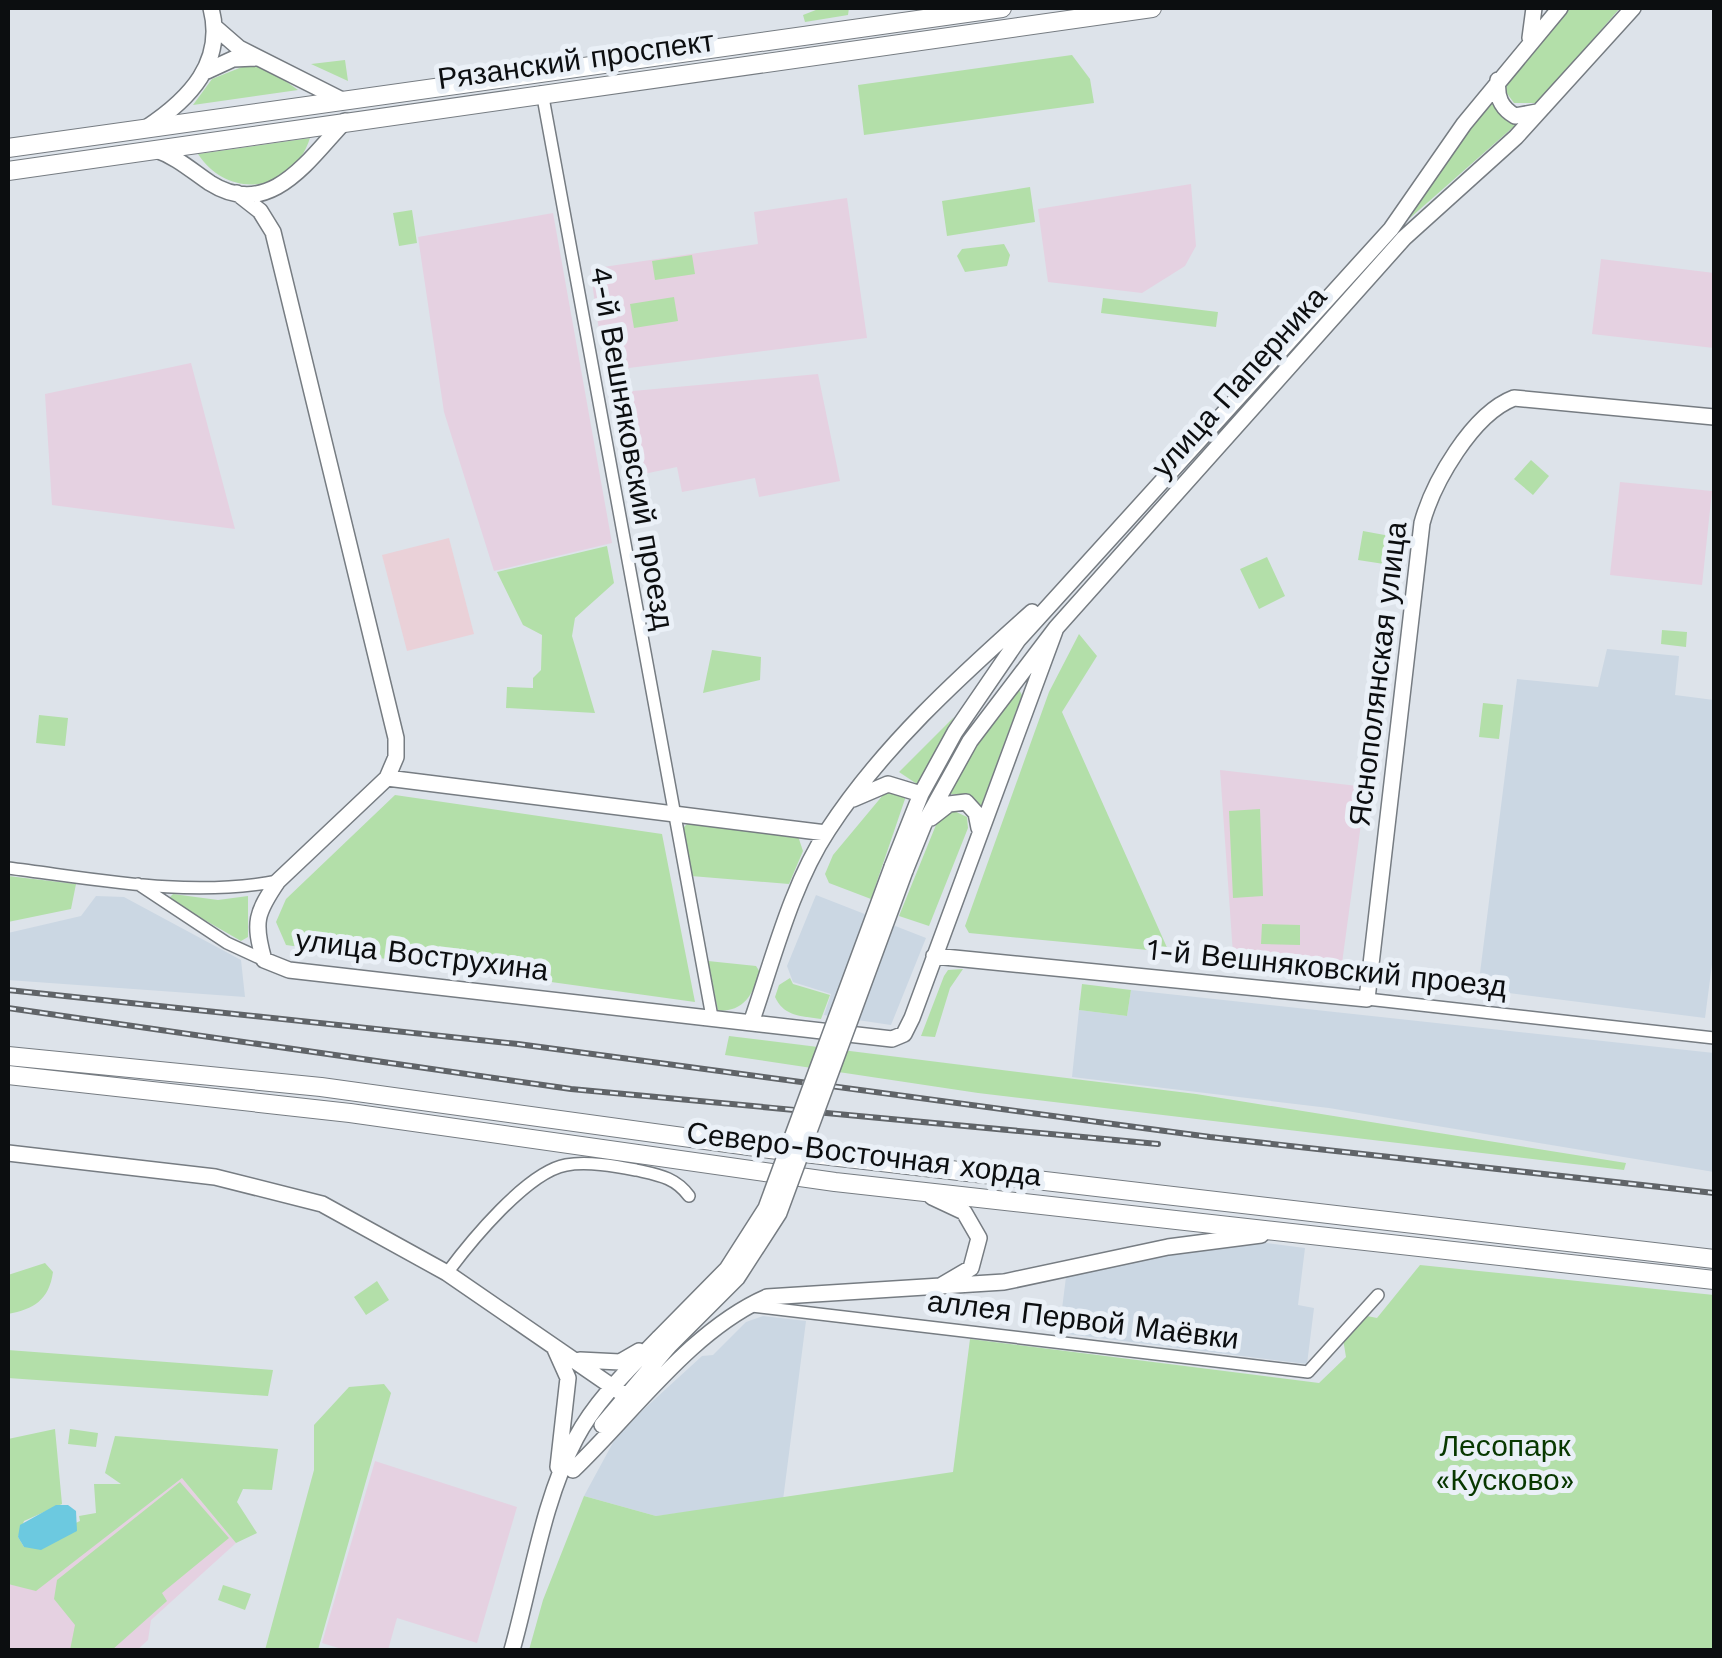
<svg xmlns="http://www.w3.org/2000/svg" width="1722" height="1658" viewBox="0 0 1722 1658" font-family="'Work Sans',sans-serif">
	<rect width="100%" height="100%" fill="#dde3ea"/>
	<path fill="#cbd7e3" d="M1607,649L1679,656L1675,695L1714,700V949L1705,1018L1478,989L1517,679L1598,687Z
		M816,895L926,938L891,1025L824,1015L831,994L793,982L787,966Z
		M96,896L124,897L241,960L245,997L8,980V933L81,916Z
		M1131,990L1714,1053V1172L1329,1108L1072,1077L1079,1010L1127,1016Z
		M1266,1243L1305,1248L1298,1305L1314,1308L1307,1364L1059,1333L1066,1277L1167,1253Z
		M763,1316L806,1321L783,1500L656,1516L584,1496L616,1437L643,1410L702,1356L713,1355L746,1322Z"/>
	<path fill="#e5d1e1" d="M1191,184L1196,246L1185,266L1142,293L1048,282L1038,209Z
		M847,198L867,338L605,371L590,269L758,244L754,212Z
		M553,213L612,543L494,571L444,412L418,237Z
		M1601,259L1714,273V348L1592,334Z
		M191,363L235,529L52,505L45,394Z
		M818,374L840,481L759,497L755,478L682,492L677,467L639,475L622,392Z
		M1620,482L1712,491L1702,585L1610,575Z
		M1220,770L1366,787L1342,963L1233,954Z
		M375,1461L517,1507L477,1643L397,1618L388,1650H345L322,1643Z
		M182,1478L236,1543L151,1620L148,1640L137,1650H8V1584L36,1590Z"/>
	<path fill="#ead1d8" d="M449,538L474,634L407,651L382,555Z"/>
	<path fill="#b3dfa9" d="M821,8H849L848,15L805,22L803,15Z
		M1567,8H1620L1538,103H1514L1506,92L1507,78Z
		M1072,55L1090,79L1094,103L864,135L858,85Z
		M345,60L348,81L311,64Z
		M247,65L266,67L298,90L193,105L212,79Z
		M1492,97L1519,122L1402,225Z
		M310,138C293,192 229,201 198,154Z
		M1030,187L1035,222L947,236L942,201Z
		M412,210L417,243L399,246L393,213Z
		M1004,244L1010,255L1007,266L965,272L957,256L962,249Z
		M692,255L695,274L655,280L652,261Z
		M674,297L678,321L634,328L630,304Z
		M1103,298L1218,312L1216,327L1101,313Z
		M1531,460L1549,476L1533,495L1514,479Z
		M1363,531L1390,536L1384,564L1358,560Z
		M607,546L614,583L575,618L572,636L595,713L506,708L507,687L533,688V678L541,670L542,635L523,625L497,572Z
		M1267,557L1285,596L1259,609L1240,569Z
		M1662,630L1687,632L1686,647L1661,644Z
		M1079,634L1097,656L1062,712L1169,952L969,933L965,926L1049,692Z
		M712,650L761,657L760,680L703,693Z
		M1018,688L1022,695L980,809L965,795L950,794L977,742Z
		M1483,703L1503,705L1499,739L1479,737Z
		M39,715L68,718L65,746L36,743Z
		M954,717L917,784L899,772Z
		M894,790L904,791L905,799L871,899L829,883L825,874L833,855L883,795Z
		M395,795L662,834L695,1002L286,945L276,922L286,899Z
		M950,809L967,817L968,828L929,926L899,916L940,815Z
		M1260,809L1263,896L1233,898L1229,811Z
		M693,818L797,833L803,851L789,884L691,876L682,829Z
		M8,876L76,884L71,909L8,922Z
		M173,894L218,900L248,896V937L241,941L168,899Z
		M1262,924L1300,925V945L1261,944Z
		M708,961L756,966L760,972C752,995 745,1011 718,1011Z
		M963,969L950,988L935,1037L921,1036L944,976L948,970Z
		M790,978L793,984L830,995L821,1019C802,1016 784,1017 775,997L779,985Z
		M1082,984L1131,990L1127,1016L1079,1010Z
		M729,1036L1196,1094L1626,1163L1624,1170L978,1093L725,1055Z
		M45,1263L53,1272C49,1300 34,1309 8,1314V1275Z
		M1420,1265L1714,1295V1650H529L543,1600L584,1496L656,1516L953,1472L970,1339L1319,1383L1346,1357L1343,1339L1367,1316L1377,1318Z
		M377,1281L389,1300L366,1315L354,1297Z
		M8,1350L273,1370L268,1396L8,1378Z
		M384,1384L391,1393L318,1650H265L314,1470V1425L349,1387Z
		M55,1429L62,1504L24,1521L18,1537L24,1547L80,1521L79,1516L96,1513L94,1484H121L105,1473L115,1436L278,1449L272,1490L243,1489L237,1502L257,1533L236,1543L182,1478L36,1591L8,1584V1439Z
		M70,1429L98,1433L96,1447L68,1444Z
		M180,1482L229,1538L162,1593L167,1601L112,1650H70L75,1625L54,1599L57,1580Z
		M223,1585L251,1594L245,1610L218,1600Z"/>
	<path fill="#6cc9e0" d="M56,1505H68L76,1511L77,1531L41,1550L24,1547L18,1537L20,1525Z"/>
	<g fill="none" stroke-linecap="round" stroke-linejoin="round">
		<defs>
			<path id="street" d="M542,92L712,1017
				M8,868C97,879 188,898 278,881
				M138,884L227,943L264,960
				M1367,999L1714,1038
				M447,1273C470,1242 527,1172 566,1165C587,1161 615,1166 636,1170C658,1175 675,1177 689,1196
				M752,1306L1308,1372L1378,1295"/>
			<path id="secondary" d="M216,28L239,48L342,100
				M1530,38L1534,8
				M207,71L233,59L256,58
				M1498,80C1496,97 1501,108 1515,116L1537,112
				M146,128C190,99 225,62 211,8
				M156,150C177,157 192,171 210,183C270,221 309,159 345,121
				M237,193L260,211L273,232L396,738V757L387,778L278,881C256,913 253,922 264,960L289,970L892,1039L904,1034L912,1018L1056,628
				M387,778L826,833
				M853,799L888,784L921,794
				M931,818L949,804L966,802L976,813L979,828
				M892,867L921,794L955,732L1018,640L1391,229L1464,124L1560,8
				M905,871L924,824L970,741L1056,628L1404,238L1516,137L1633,8
				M934,956L1367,999L1422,523C1433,483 1472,414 1514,398L1714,417
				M751,1023C773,960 791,886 828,830C882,747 958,678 1032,612
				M8,1153L215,1177L322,1204L447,1273L636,1403
				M932,1197L964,1212L979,1238L971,1268L942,1285
				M555,1349L568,1378L558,1467
				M580,1360L620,1362L639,1351
				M602,1425L669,1346
				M573,1470C632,1414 691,1330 767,1297L1004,1282L1168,1247L1261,1235
				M512,1650C531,1583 543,1500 576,1438C596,1400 629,1369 659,1338"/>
			<path id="primary" d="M8,148L1002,8
				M8,171L1152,8
				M8,1056L321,1087L770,1149L1714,1259
				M8,1075L350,1113L835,1182L1714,1280"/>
		</defs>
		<use href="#street" stroke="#767c82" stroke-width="14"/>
		<use href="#secondary" stroke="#767c82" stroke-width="18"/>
		<use href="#primary" stroke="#767c82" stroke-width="20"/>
		<use href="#street" stroke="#fff" stroke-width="11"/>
		<use href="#secondary" stroke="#fff" stroke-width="15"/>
		<use href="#primary" stroke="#fff" stroke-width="18"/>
		<defs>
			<path id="rail" d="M8,990L518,1044L1210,1137L1714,1193
				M8,1008L571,1089L1158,1144"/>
		</defs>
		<use href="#rail" stroke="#606468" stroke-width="6"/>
		<use href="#rail" stroke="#eaf0f7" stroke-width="2.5" stroke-dasharray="8" stroke-linecap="butt"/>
		<defs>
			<path id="secondary-bridge" d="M659,1338L727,1269L766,1208L892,867
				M669,1346L737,1278L779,1213L905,871"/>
		</defs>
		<use href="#secondary-bridge" stroke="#767c82" stroke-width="18" stroke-linecap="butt"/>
		<use href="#secondary-bridge" stroke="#fff" stroke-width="15"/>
	</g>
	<g text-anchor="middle" stroke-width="10" stroke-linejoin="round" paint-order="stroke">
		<g font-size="30" fill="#0c0e10" stroke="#eaf0f7">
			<text transform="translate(576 60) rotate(-8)" y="10">Рязанский проспект</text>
			<text transform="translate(1239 382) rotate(-48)" y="10">улица Паперника</text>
			<text transform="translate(632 448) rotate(80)" y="10">4-й Вешняковский проезд</text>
			<text transform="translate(1378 674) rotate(-83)" y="10">Яснополянская улица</text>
			<text transform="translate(422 955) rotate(7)" y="10">улица Вострухина</text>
			<text transform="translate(1327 968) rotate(6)" y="10">1-й Вешняковский проезд</text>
			<text transform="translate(864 1154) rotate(7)" y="10">Северо-Восточная хорда</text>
			<text transform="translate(1083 1320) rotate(7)" y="10">аллея Первой Маёвки</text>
		</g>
		<g font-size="30" fill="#083800" stroke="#eaf0f7">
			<text x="1505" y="1456">Лесопарк<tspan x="1505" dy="34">«Кусково»</tspan></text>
		</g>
	</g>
	<rect width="1722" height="1658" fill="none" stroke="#0c0e10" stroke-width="20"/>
</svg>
